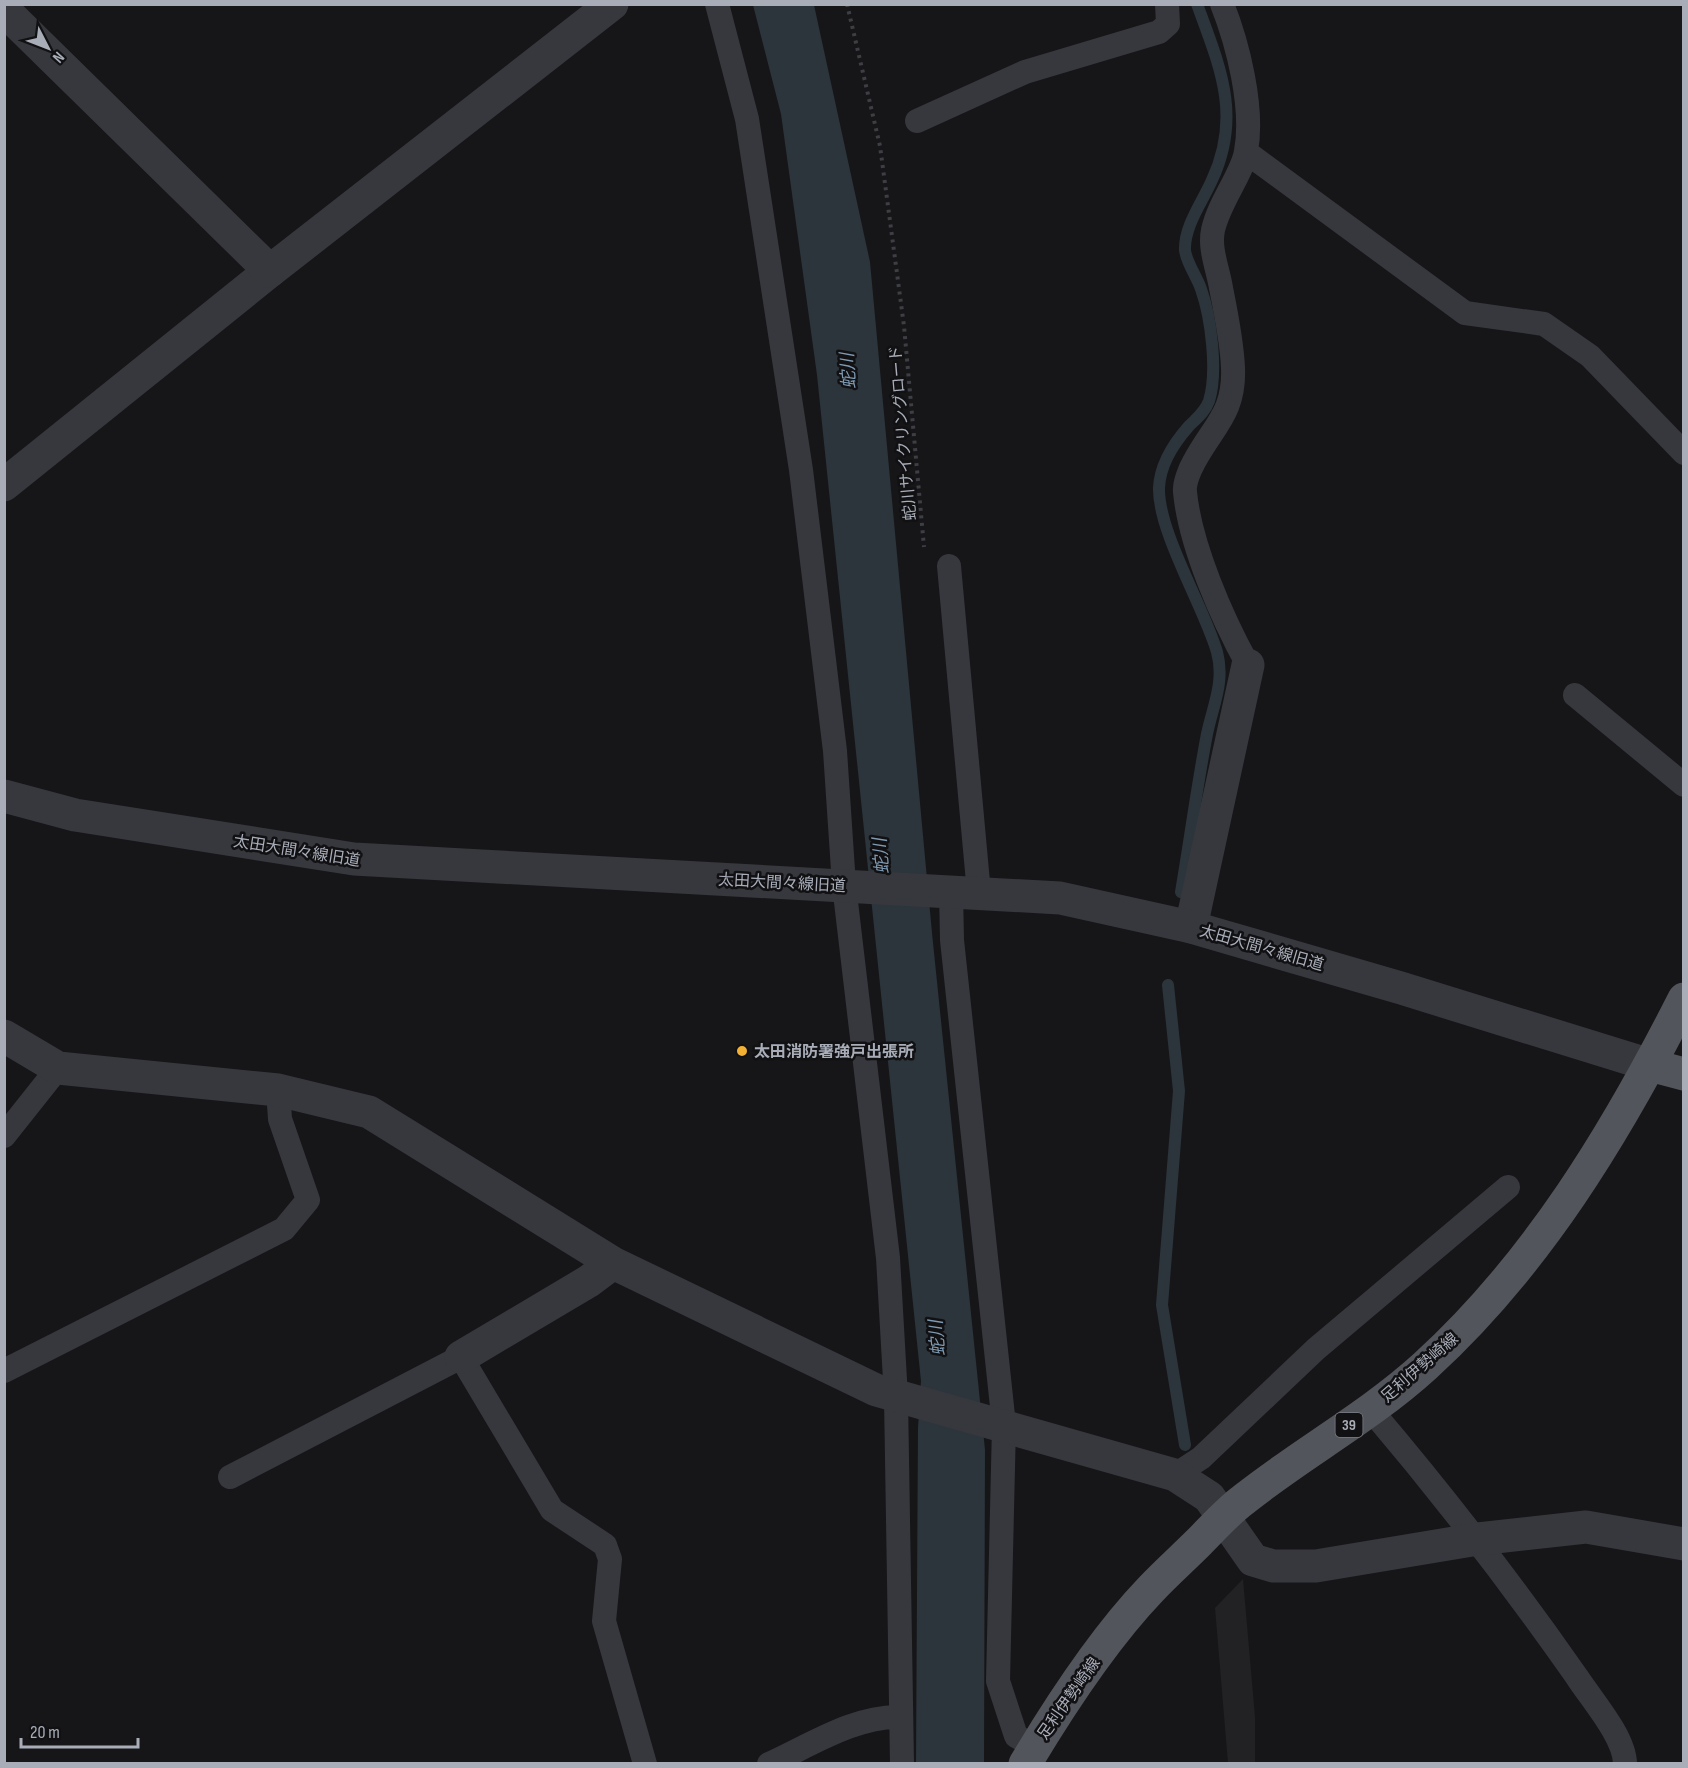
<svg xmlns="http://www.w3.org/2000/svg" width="1688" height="1768" viewBox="0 0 1688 1768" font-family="'Sofia Sans Condensed','Noto Sans JP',sans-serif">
	<rect width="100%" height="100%" fill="#161618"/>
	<path fill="#222225" d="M1243,1579L1255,1717V1763H1228L1215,1608Z"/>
	<path fill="#2c353c" d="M753,5H814L870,262L932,933L985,1450L984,1763H916L918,1428L921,1381L817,375L781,114Z"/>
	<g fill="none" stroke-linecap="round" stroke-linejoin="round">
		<path stroke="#2c353c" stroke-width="12" d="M1181,892C1190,839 1197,786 1207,734C1213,705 1225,682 1217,652C1204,607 1158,532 1159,488C1160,464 1173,444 1189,426C1197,418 1205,412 1209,401C1218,372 1211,317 1201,289C1197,277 1186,262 1185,250C1184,226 1203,201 1212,180C1242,116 1220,67 1197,4
			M1168,985L1179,1091L1162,1305L1185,1445"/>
		<path stroke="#3d3f44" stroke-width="4" stroke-dasharray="3 4.5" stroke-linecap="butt" d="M847,4L880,146L904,326L924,547"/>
		<path stroke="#37383d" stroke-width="24" d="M717,4L747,119L801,470L835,751L844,885L888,1258L896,1397L902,1764
			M1222,4C1238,44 1254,108 1246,151C1243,173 1219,202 1213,230C1209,249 1218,269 1221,288C1226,313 1232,342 1233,368C1235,413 1213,426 1194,462C1190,469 1184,483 1185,492C1190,545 1222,618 1248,665
			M917,121L1025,72L1159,32L1168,24L1167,4
			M1246,152L1465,313L1544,324L1590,356L1684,453
			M949,566L979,893
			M1575,695L1684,785
			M951,891L952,940L1004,1425L998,1681L1016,1736L1035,1747
			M4,1136L58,1068
			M4,1371L284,1229L308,1200L280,1119L278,1090
			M1371,1410C1444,1496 1512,1584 1577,1677C1591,1699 1625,1737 1625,1764
			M1175,1475L1201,1458L1316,1349L1508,1187
			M230,1477L461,1357L552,1510L605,1545L610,1559L604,1621L645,1764
			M769,1764C809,1746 856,1715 901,1717"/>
		<path stroke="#37383d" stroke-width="33" d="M4,485L270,271
			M1191,927L1248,665
			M4,1036L58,1068L278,1090L369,1112L613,1263L876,1390L1175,1475L1209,1497L1253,1560L1273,1566H1316L1478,1539L1586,1527L1684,1544
			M461,1357L589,1281L613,1263"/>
		<path stroke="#37383d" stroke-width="33" d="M4,10L270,271L612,4
			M4,796L75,815L354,859L1060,898L1191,927L1401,988L1650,1065"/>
		<path stroke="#53555c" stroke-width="33" d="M1650,1065L1684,1074
			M1025,1764C1059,1707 1105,1637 1151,1589C1166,1573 1183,1558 1199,1542C1213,1528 1227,1512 1243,1500C1302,1453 1369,1417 1425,1366C1537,1264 1616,1133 1684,999"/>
	</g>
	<circle fill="#f2b134" stroke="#111113" stroke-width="2" cx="742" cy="1051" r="6"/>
	<g text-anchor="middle" stroke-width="5" stroke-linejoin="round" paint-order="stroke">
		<rect fill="#111113" stroke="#7b7e86" stroke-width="1.5" x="1335.5" y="1413" width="27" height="24" rx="4.5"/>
		<g font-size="15" font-weight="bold" fill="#a8adb8">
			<text x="1349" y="1430">39</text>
		</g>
		<g font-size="16" fill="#a8adb8" stroke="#111113">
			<text transform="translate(902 433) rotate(-95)" y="6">蛇川サイクリングロード</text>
			<text transform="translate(297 850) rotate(9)" y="6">太田大間々線旧道</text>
			<text transform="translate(782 882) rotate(3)" y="6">太田大間々線旧道</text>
			<text transform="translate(1262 947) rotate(16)" y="6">太田大間々線旧道</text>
			<text transform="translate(1419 1367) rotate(-41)" y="6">足利伊勢崎線</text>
			<text transform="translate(1068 1698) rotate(-55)" y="6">足利伊勢崎線</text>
		</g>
		<g font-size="16" font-weight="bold" fill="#a8adb8" stroke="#111113" text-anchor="start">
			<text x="754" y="1057">太田消防署強戸出張所</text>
		</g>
		<g font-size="18" font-style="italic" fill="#7f9bb3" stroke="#111113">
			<text transform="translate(848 371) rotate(-94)" y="6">蛇川</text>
			<text transform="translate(881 856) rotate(-95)" y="6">蛇川</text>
			<text transform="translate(937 1338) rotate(-95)" y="6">蛇川</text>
		</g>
	</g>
	<rect width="1688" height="1768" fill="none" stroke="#a8adb8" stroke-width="12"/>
	<g transform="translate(48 48) rotate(132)" stroke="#111113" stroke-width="4.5" paint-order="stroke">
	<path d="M0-4.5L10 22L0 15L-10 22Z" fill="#a8adb8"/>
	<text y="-9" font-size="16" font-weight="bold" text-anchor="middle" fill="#a8adb8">N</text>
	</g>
	<path d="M21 1738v9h117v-9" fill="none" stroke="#a8adb8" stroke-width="3"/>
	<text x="30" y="1738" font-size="18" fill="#a8adb8" stroke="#111113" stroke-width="4.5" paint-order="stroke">20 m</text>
</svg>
